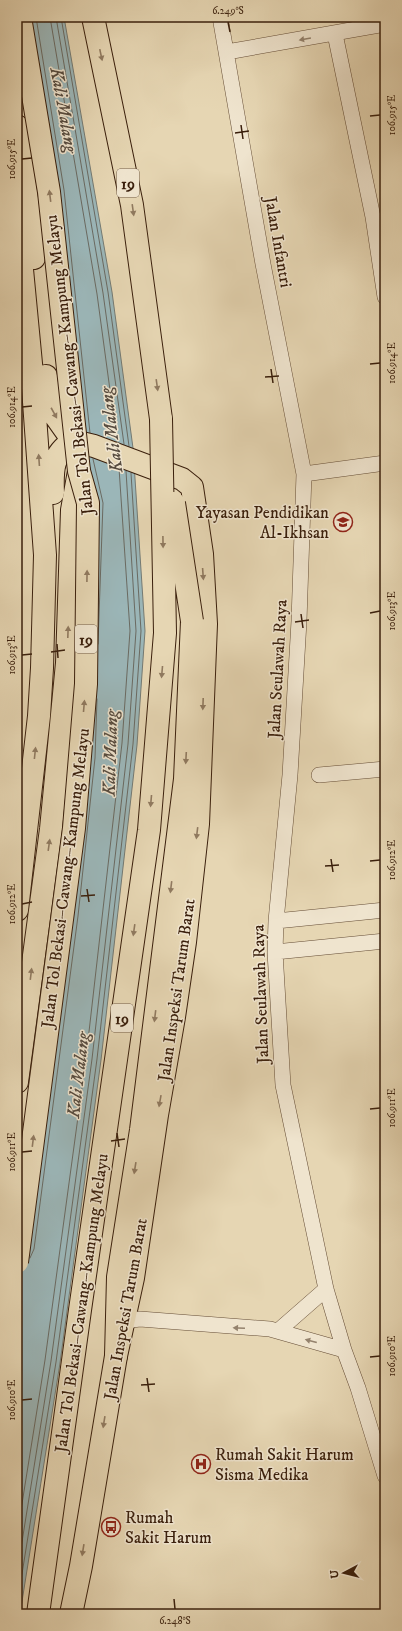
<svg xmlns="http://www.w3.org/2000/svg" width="402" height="1631" viewBox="0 0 402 1631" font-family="'IM FELL DW Pica',serif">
	<rect width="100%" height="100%" fill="#e6d6b3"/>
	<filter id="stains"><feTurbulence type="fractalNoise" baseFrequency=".005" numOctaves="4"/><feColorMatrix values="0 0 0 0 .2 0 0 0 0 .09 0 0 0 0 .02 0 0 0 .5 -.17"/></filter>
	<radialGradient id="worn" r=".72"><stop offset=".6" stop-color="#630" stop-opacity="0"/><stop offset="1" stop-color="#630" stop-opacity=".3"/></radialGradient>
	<path fill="#9bb6b8" stroke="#747a73" d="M20,17H64L112,292L133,448L145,631L137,745L101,1060L60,1363L20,1614H17V1262L63,914L88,503Z"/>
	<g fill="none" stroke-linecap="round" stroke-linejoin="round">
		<path stroke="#6a6a62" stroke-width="1" d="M36,17L64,190L90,433
			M50,17L97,294L117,442
			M56,17L103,293L124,444
			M61,17L108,292L129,446
			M93,459L103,503L98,644
			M30,1258L34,1249L78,916L95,758L97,699
			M17,1535L45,1360L86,1058L122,743L130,631L119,468
			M17,1573L51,1361L92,1059L128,744L136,631L126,471
			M17,1605L56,1362L97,1059L133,744L141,631L131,473"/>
		<defs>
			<path id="street" d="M220,17L263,264L304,474L299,621L290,775L276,921L275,952L283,1085L326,1289L344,1350L358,1388L385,1476
				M335,34L373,217L385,297
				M227,52L385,24
				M304,474L385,463
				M319,775L385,769
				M276,921L385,910
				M275,952L385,941
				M124,1324L132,1320L140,1319L270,1329L344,1350
				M278,1331L326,1289"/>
			<path id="primary" d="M17,126L29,213L34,258
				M17,235L21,259L32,374L45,555L42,668L39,716L17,910
				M46,376L51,410L73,441
				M53,493C52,470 52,454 73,441
				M71,1614L81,1566L116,1356L133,1278L157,1115L174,1017L185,942L198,824L206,624L202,554L192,487L182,479L94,446L73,441"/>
			<path id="highway" d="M93,17L132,205L161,419
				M17,1082L51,829L67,663L72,510L79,471
				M116,1356L118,1277L141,1130L185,779L192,621"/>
		</defs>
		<use href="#street" stroke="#654d36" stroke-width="16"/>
		<use href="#primary" stroke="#3a1f0c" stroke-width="24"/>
		<use href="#highway" stroke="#3a1f0c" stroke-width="24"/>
		<use href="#street" stroke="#efe4ce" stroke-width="15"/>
		<use href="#primary" stroke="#e6d6b3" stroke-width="22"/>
		<use href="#highway" stroke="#e6d6b3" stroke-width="22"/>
		<defs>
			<path id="highway-bridge" d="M174,503L192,621
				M17,1262L74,828L86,684L88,503L79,471L49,192L20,17
				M38,1614L80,1310L149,830L165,633L161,419"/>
		</defs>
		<use href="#highway-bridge" stroke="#3a1f0c" stroke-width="24" stroke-linecap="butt"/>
		<use href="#highway-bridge" stroke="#e6d6b3" stroke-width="22"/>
	</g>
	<defs><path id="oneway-solid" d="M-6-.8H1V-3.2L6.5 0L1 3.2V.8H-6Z"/></defs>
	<g fill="#94826d">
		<use href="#oneway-solid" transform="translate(305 39) rotate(170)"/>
		<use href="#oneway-solid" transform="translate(239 1328) rotate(-177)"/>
		<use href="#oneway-solid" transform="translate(311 1341) rotate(-165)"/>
	</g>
	<g fill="#907a60">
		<use href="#oneway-solid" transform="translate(101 55) rotate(78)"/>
		<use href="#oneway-solid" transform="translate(50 196) rotate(-97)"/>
		<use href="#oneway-solid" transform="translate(133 210) rotate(82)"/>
		<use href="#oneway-solid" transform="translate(157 385) rotate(82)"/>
		<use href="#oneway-solid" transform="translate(54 413) rotate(61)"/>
		<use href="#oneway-solid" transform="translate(39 460) rotate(-94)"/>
		<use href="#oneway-solid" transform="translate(163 542) rotate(89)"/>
		<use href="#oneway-solid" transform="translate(203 574) rotate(86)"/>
		<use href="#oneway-solid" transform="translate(87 576) rotate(-89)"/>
		<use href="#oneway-solid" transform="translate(68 632) rotate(-88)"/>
		<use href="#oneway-solid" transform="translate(162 672) rotate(95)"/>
		<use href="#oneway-solid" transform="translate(203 704) rotate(92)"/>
		<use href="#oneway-solid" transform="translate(84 706) rotate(-85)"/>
		<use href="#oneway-solid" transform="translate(35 753) rotate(-84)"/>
		<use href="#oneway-solid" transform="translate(186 758) rotate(93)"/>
		<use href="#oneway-solid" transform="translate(151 801) rotate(95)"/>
		<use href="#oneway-solid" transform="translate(197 833) rotate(97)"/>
		<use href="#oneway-solid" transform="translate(49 845) rotate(-82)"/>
		<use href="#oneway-solid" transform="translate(171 887) rotate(97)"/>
		<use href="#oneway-solid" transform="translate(134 930) rotate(98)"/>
		<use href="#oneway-solid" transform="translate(31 974) rotate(-83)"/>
		<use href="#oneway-solid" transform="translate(155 1016) rotate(97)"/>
		<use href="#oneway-solid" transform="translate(160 1101) rotate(100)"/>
		<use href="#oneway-solid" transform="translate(33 1141) rotate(-83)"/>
		<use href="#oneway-solid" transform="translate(135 1168) rotate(99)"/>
		<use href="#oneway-solid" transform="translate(104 1422) rotate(99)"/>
		<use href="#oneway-solid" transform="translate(83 1550) rotate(99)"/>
	</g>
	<path fill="none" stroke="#3a1f0c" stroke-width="1.5" d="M228,22L230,32M370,116L380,115M241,125L243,139M235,133L249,131M22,159L32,158M370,364L380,363M271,369L273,383M265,377L279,376M22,407L32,406M370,613L380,611M301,614L303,628M295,622L309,620M57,644L58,658M51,652L65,650M22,655L32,654M331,859L333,872M370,861L380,860M325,866L339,865M87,889L89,902M81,896L95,895M22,904L32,902M370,1109L380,1108M117,1133L119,1147M111,1141L125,1139M22,1152L32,1151M370,1357L380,1356M147,1378L149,1392M141,1385L155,1384M22,1400L32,1399M174,1599L175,1609"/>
	<defs>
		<symbol id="school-ring" viewBox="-11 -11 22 22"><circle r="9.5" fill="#efe4ce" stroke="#8f2418" stroke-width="1.5"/><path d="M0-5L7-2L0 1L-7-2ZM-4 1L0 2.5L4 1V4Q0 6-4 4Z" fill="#8f2418"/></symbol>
		<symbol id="hospital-ring" viewBox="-11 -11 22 22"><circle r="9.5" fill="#efe4ce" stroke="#8f2418" stroke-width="1.5"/><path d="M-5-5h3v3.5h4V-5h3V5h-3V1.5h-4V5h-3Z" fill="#8f2418"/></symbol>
		<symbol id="bus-ring" viewBox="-11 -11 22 22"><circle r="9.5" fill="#efe4ce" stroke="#8f2418" stroke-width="1.5"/><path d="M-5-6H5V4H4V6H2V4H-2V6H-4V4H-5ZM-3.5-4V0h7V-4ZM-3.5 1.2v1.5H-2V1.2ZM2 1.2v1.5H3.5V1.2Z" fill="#8f2418"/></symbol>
	</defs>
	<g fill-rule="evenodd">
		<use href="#school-ring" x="332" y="511" width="22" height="22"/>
		<use href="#hospital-ring" x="190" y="1453" width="22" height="22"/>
		<use href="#bus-ring" x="100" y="1516" width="22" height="22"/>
	</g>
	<g text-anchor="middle" stroke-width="3" stroke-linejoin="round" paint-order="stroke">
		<g fill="#efe4ce" stroke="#705a46" stroke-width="1">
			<rect x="117" y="169" width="22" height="28" rx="3"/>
			<rect x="75" y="625" width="22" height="28" rx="3"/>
			<rect x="111" y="1004" width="22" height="28" rx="3"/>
		</g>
		<g font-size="16" font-weight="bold" fill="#3a1f0c">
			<text x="128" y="189">19</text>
			<text x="86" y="645">19</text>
			<text x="122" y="1024">19</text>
		</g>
		<g font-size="17" fill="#3a1f0c" stroke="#efe4ce">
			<text transform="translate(279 242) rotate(80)" y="6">Jalan Infantri</text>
			<text transform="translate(69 365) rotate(-97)" y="6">Jalan Tol Bekasi–Cawang–Kampung Melayu</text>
			<text transform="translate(277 669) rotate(-87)" y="6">Jalan Seulawah Raya</text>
			<text transform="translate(65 878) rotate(-83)" y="6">Jalan Tol Bekasi–Cawang–Kampung Melayu</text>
			<text transform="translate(176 990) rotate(-82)" y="6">Jalan Inspeksi Tarum Barat</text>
			<text transform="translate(260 994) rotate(-92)" y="6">Jalan Seulawah Raya</text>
			<text transform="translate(81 1303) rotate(-82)" y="6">Jalan Tol Bekasi–Cawang–Kampung Melayu</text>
			<text transform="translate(125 1309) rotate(-80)" y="6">Jalan Inspeksi Tarum Barat</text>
		</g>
		<g font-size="17" fill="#3a1f0c" stroke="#efe4ce" text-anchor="start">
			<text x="329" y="518" text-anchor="end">Yayasan Pendidikan<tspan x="329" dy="20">Al-Ikhsan</tspan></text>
			<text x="215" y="1460">Rumah Sakit Harum<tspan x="215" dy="20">Sisma Medika</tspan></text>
			<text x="125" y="1523">Rumah<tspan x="125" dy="20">Sakit Harum</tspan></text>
		</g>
		<g font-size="18" font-style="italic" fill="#574c40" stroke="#efe4ce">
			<text transform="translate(64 110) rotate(80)" y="6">Kali Malang</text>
			<text transform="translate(111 430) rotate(-97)" y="6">Kali Malang</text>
			<text transform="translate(110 753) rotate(-88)" y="6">Kali Malang</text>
			<text transform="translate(78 1075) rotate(-83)" y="6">Kali Malang</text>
		</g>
	</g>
	<rect width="402" height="1631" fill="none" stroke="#e6d6b3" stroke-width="44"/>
	<g transform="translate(344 1573) rotate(263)" stroke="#efe4ce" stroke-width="3" paint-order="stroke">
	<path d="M0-3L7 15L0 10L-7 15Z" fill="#3a1f0c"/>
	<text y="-6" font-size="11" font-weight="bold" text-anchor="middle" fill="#3a1f0c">U</text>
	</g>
	<rect x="22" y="22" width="358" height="1587" fill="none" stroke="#3a1f0c" stroke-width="1.5"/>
	<g font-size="10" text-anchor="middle" fill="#3a1f0c">
		<text x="228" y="14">6.249°S</text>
		<text transform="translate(391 115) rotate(-90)" y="4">106.915°E</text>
		<text transform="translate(11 159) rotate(-90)" y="4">106.915°E</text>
		<text transform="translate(391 363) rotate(-90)" y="4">106.914°E</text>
		<text transform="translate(11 407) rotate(-90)" y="4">106.914°E</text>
		<text transform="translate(391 611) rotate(-90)" y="4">106.913°E</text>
		<text transform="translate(11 655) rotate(-90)" y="4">106.913°E</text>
		<text transform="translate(391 860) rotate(-90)" y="4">106.912°E</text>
		<text transform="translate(11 904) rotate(-90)" y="4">106.912°E</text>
		<text transform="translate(391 1108) rotate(-90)" y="4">106.911°E</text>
		<text transform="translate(11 1152) rotate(-90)" y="4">106.911°E</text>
		<text transform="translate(391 1356) rotate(-90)" y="4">106.910°E</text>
		<text transform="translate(11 1400) rotate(-90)" y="4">106.910°E</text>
		<text x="175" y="1624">6.248°S</text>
	</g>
	<rect width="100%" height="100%" filter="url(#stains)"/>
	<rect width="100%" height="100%" fill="url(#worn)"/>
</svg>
